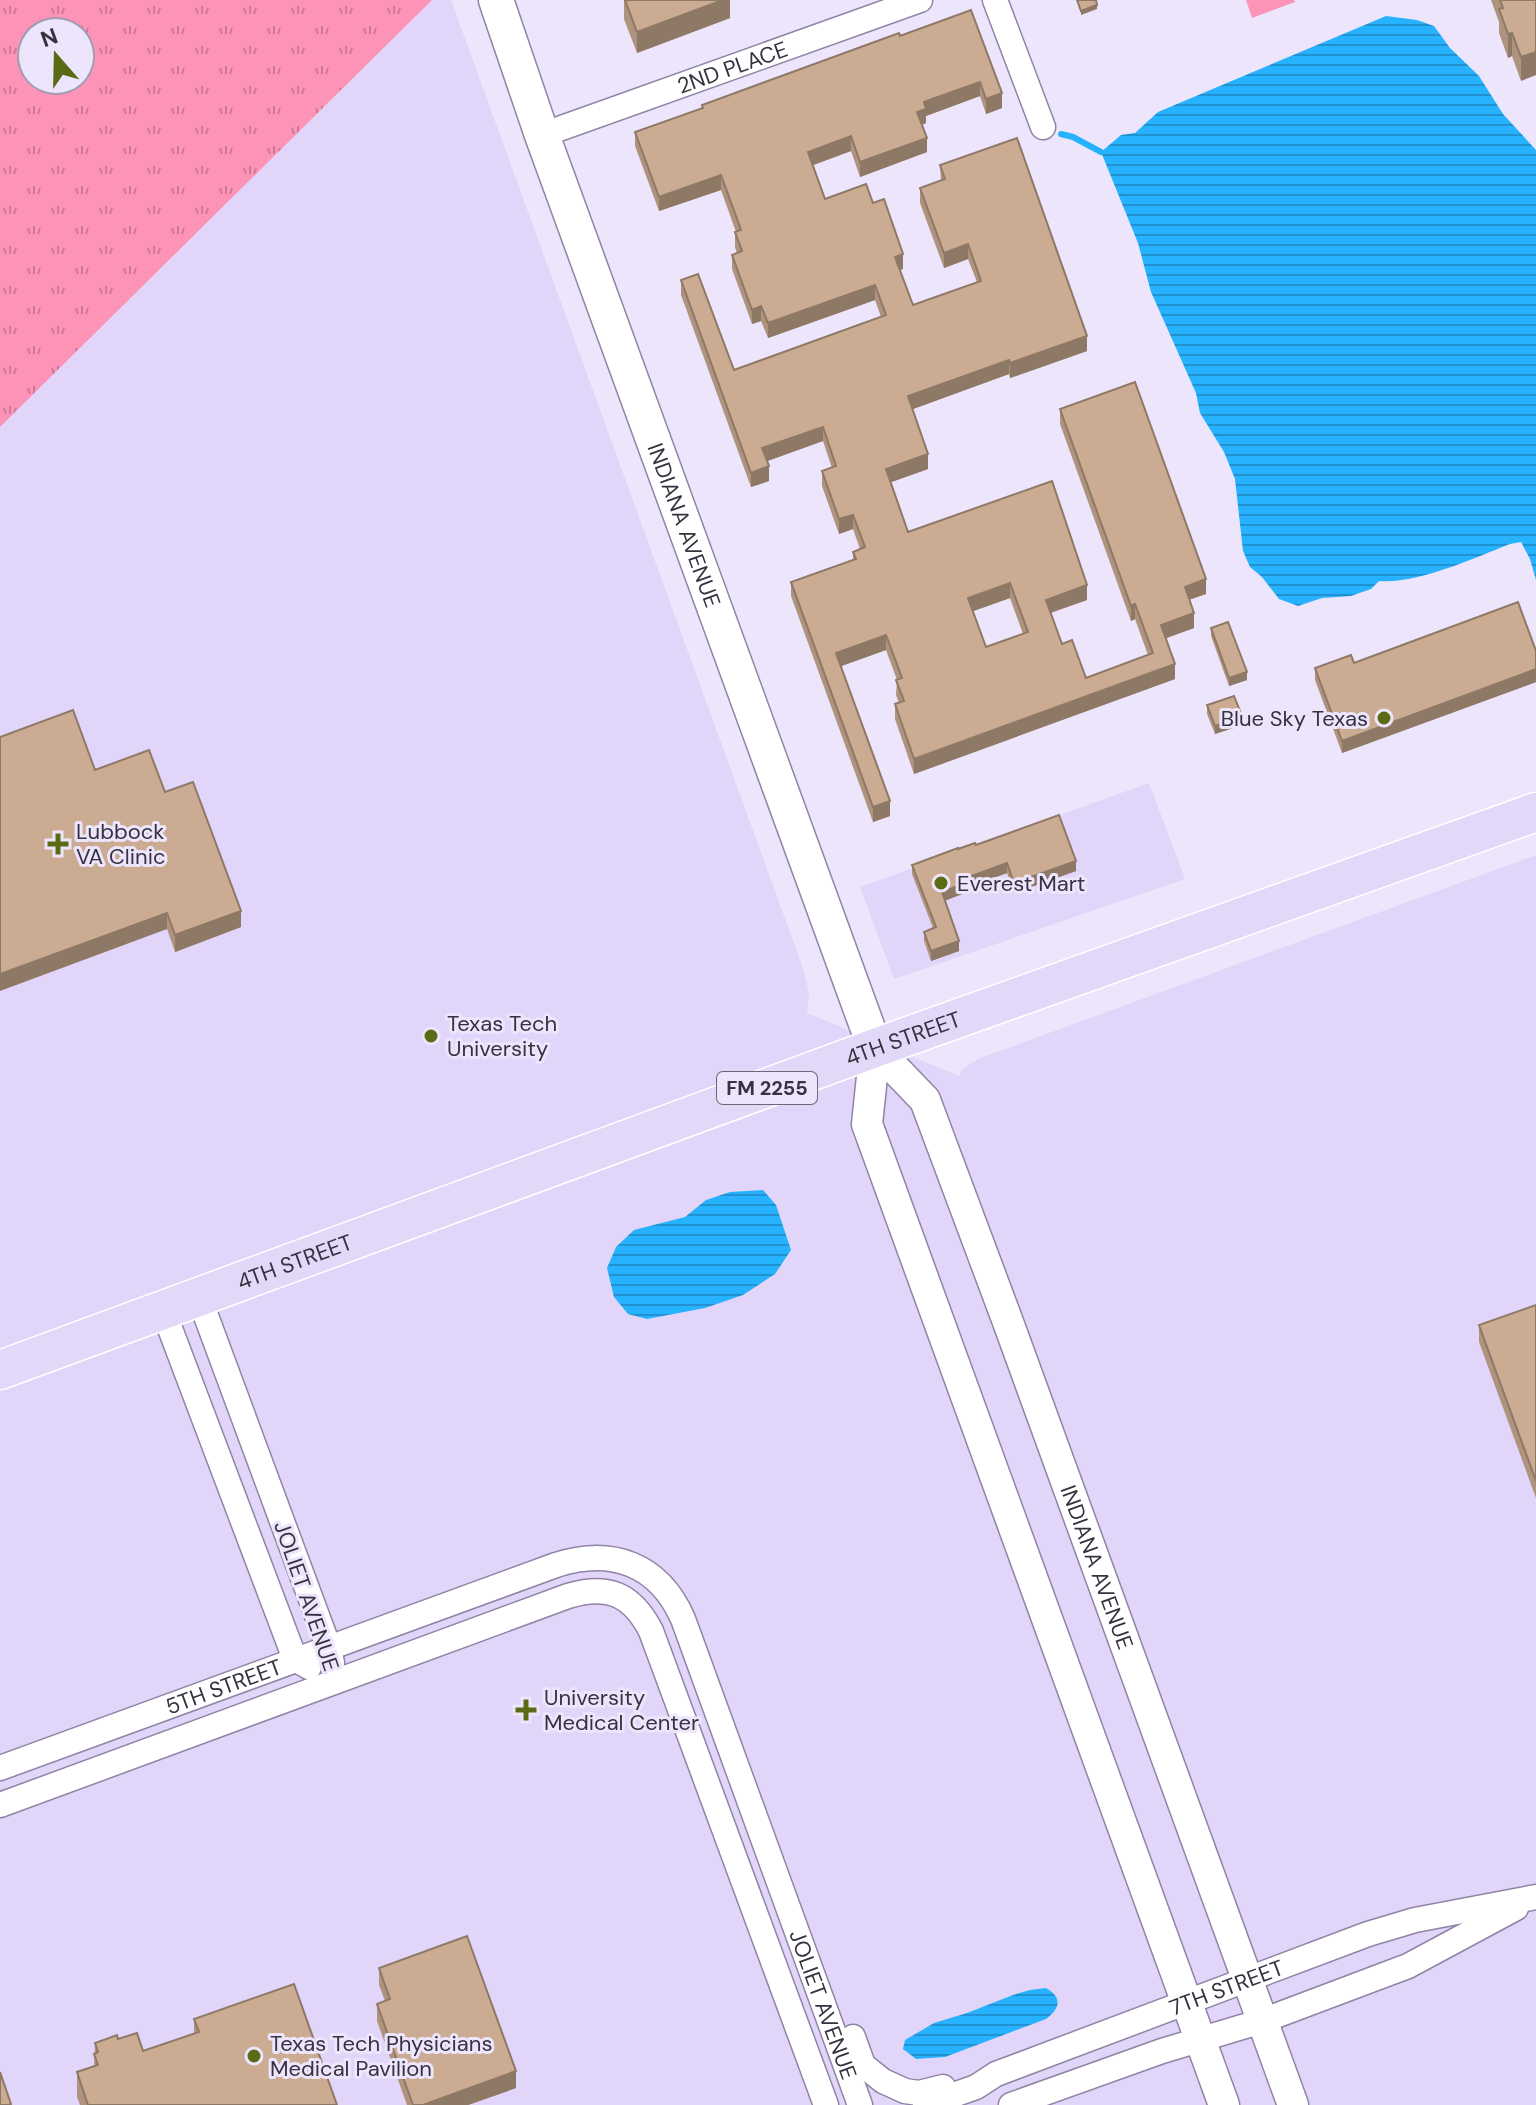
<svg xmlns="http://www.w3.org/2000/svg" width="1536" height="2105" viewBox="0 0 1536 2105" font-family="'DM Sans',sans-serif">
	<defs>
		<pattern id="grass-tufts" width="24" height="20" patternUnits="userSpaceOnUse" patternTransform="scale(2)"><rect width="24" height="20" fill="#fd93b6"/><path d="M3 7l-1-3M5 7V3M7 7l1-3M15 17l-1-3M17 17v-4M19 17l1-3" fill="none" stroke="#ce7995"/></pattern>
		<pattern id="water-rules" width="6" height="5" patternUnits="userSpaceOnUse" patternTransform="scale(2)"><rect width="6" height="5" fill="#26b2fe"/><path d="M0 2.5h6" fill="none" stroke="#2291cf"/></pattern>
	</defs>
	<rect width="100%" height="100%" fill="#ece5fb"/>
	<path fill="#e1d6f9" fill-rule="evenodd" d="M0,0H451L803,968L809,993L807,1013L959,1076L963,1069L978,1059L1536,855V2105H0ZM32,32H80V80H32Z
		M1149,783L1185,879L894,979L860,887Z"/>
	<path fill="url(#grass-tufts)" fill-rule="evenodd" d="M0,0H432L0,427ZM32,32H80V80H32Z"/>
	<path fill="#fd93b6" d="M1246,0H1294L1295,2L1252,18Z"/>
	<path fill="url(#water-rules)" d="M1386,16L1417,20L1434,26L1450,48L1479,76L1503,114L1536,150V580L1530,559L1521,542L1510,544C1474,558 1418,584 1379,581L1371,589L1351,596L1322,598L1298,606L1279,599L1262,577L1250,567L1243,551L1235,479L1224,452L1200,413L1196,393L1151,292L1138,243L1101,152L1121,135L1135,133L1158,112Z
		M763,1190L776,1205L791,1250L775,1274L743,1295L705,1308L647,1319L628,1314L614,1297L607,1268L616,1247L634,1230L685,1217L706,1200L730,1192Z
		M1046,1988C1063,1998 1060,2008 1046,2019L945,2057L916,2059L903,2049L905,2040L934,2023L967,2013L1013,1995L1030,1990Z"/>
	<g fill="none" stroke-linecap="round" stroke-linejoin="round">
		<path stroke="#26b2fe" stroke-width="6" d="M1061,134L1073,137L1101,152"/>
		<defs>
			<g id="minor">
				<path d="M995,0L1043,127"/>
				<path id="s1" d="M542,135L920,0"/>
				<path d="M199,1297L329,1648L332,1663"/>
				<path d="M163,1310L295,1659L309,1667"/>
				<path id="s2" d="M0,1768L556,1565C612,1547 659,1564 683,1619L860,2105"/>
				<path d="M0,1805L568,1596C608,1584 632,1594 651,1631L826,2105"/>
				<path d="M853,2037L863,2065L883,2081L905,2091L919,2093L943,2087"/>
				<path id="s3" d="M925,2105L976,2087L996,2074L1368,1934L1415,1920L1536,1897"/>
				<path d="M1011,2105L1162,2051L1262,2021L1408,1966L1516,1908"/>
			</g>
			<g id="tertiary">
				<path id="s4" d="M875,1048L925,1100L1008,1322L1293,2105"/>
				<path d="M875,1048L867,1124L1224,2105"/>
			</g>
			<g id="secondary">
				<path id="s5" d="M496,0L542,135L875,1048"/>
			</g>
			<g id="primary">
				<path id="s6" d="M0,1370L875,1048L1536,812"/>
			</g>
		</defs>
		<use href="#minor" stroke="#8f84a5" stroke-width="27"/>
		<use href="#tertiary" stroke="#8f84a5" stroke-width="33"/>
		<use href="#secondary" stroke="#8f84a5" stroke-width="37"/>
		<use href="#primary" stroke="#fff" stroke-width="41"/>
		<use href="#minor" stroke="#fff" stroke-width="24"/>
		<use href="#tertiary" stroke="#fff" stroke-width="30"/>
		<use href="#secondary" stroke="#fff" stroke-width="34"/>
		<use href="#primary" stroke="#e2d8f7" stroke-width="38"/>
	</g>
	<path fill="#af937e" fill-rule="evenodd" d="M624,0H730V18L637,53L624,19Z
		M1491,0H1536L1521,81L1512,56L1508,58L1499,33V22Z
		M971,10L1002,108L986,114L980,96L926,116V123L922,125L927,152L860,177L851,151L813,165L825,199L873,203L903,269L900,270L913,305L977,282L968,259L944,268L920,203V188L941,181L940,165L1087,351L1010,378L1009,374L912,409L928,469L891,482L908,532L1087,600L1051,613L1062,644L1086,678L1148,655L1135,619L1131,621L1060,424V409L1206,594L1189,600L1194,628L1166,638L1175,679L914,774L895,719V704L899,703L896,695L897,680L886,650L841,666L890,816L873,822L791,596V582L853,560V552L860,549L853,529L839,534L822,486V471L832,468L823,441L767,461L769,481L751,487L681,295V280L734,370L881,317L875,300L768,338L761,321L752,324L732,269V255L737,253L735,247V232H736L721,190L659,211L635,146V132L702,108V105ZM1010,598L1023,634L986,647L973,611Z
		M1211,628L1247,680L1229,686L1211,636Z
		M1536,651V682L1342,753L1315,680V668L1354,663Z
		M1207,705L1242,725L1215,734L1207,714Z
		M95,770L165,792L241,927L175,952L167,929Z
		M958,849L1076,871L1014,893L1007,873L970,886V891L945,900L959,951L931,961L924,941V932L933,928L912,874V865Z
		M1536,1305V1498L1479,1342V1325Z
		M379,1968L516,2088L468,2105H407L377,2021V2004L385,2001L379,1985Z
		M194,2019L337,2105H80L77,2097V2072L94,2067L95,2043L118,2039L143,2051L194,2033Z"/>
	<path fill="#8e7866" d="M723,0H730V18L637,53V32Z
		M1097,5V9L1081,15V11Z
		M1512,33V56L1508,58V34Z
		M1536,52V75L1521,81V57Z
		M980,82V96L926,116V123L917,127V112L924,102Z
		M1002,93V108L986,114V99Z
		M851,136V151L808,167V152Z
		M927,138V152L860,177V162Z
		M721,175V190L659,211V197Z
		M968,244V259L944,268V253Z
		M903,254V269L895,272V257Z
		M875,285V300L768,338V323Z
		M761,306V321L752,324V310Z
		M1087,336V351L1010,378V363Z
		M1009,360V374L908,411V396Z
		M823,427V441L762,463V448Z
		M928,454V469L886,484V469Z
		M769,466V481L751,487V473Z
		M853,515V529L839,534V519Z
		M1206,579V594L1185,601V587Z
		M1010,583V598L968,613V598Z
		M1087,585V600L1046,614V600Z
		M1135,604V619L1131,621V606Z
		M1194,613V628L1161,640V625Z
		M886,635V650L836,668V653Z
		M1175,664V679L914,774V759Z
		M1536,669V682L1342,753V741Z
		M1247,672V680L1229,686V678Z
		M1242,716V725L1215,734V726Z
		M890,801V816L873,822V807Z
		M1076,861V871L1014,893V883Z
		M1007,863V873L970,886V891L942,902V892L969,877Z
		M241,911V927L175,952V935Z
		M167,913V929L0,991V974Z
		M959,941V951L931,961V951Z
		M516,2071V2088L468,2105H423Z"/>
	<path fill="#cbab92" stroke="#8e7866" stroke-width="2" fill-rule="evenodd" d="M625,0H723L637,32Z
		M1077,0H1096L1097,5L1081,11Z
		M1500,0H1536V52L1521,57L1512,33L1508,34L1499,9L1503,8Z
		M971,10L1002,93L986,99L980,82L924,102L926,109L917,112L927,138L860,162L851,136L808,152L825,199L866,184L873,203L884,199L903,254L895,257L913,305L981,281L968,244L944,253L920,188L945,179L940,165L1017,138L1087,336L1010,363L1009,360L908,396L928,454L886,469L908,532L1052,481L1087,585L1046,600L1062,644L1072,640L1086,678L1153,653L1135,604L1131,606L1060,409L1135,382L1206,579L1185,587L1194,613L1161,625L1175,664L914,759L895,704L904,701L896,680L902,678L886,635L836,653L890,801L873,807L791,582L856,559L853,552L865,547L853,515L839,519L822,471L836,466L823,427L762,448L769,466L751,473L681,280L698,274L734,370L886,315L875,285L768,323L761,306L752,310L732,255L742,251L735,232L741,230L721,175L659,197L635,132L703,108L702,105L899,33L900,36ZM1010,583L1028,632L986,647L968,598Z
		M1518,602L1536,651V669L1342,741L1315,668L1351,655L1354,663Z
		M1228,622L1247,672L1229,678L1211,628Z
		M1234,696L1242,716L1215,726L1207,705Z
		M73,710L95,770L149,750L165,792L193,782L241,911L175,935L167,913L0,974V737Z
		M1059,815L1076,861L1014,883L1007,863L969,877L970,881L942,892L959,941L931,951L924,932L936,927L912,865L958,848V849L975,843L976,845Z
		M1536,1305V1481L1479,1325Z
		M467,1936L516,2071L423,2105H413L377,2004L390,1999L379,1968Z
		M294,1984L337,2105H88L77,2072L98,2065L94,2054L98,2052L95,2043L117,2035L118,2039L137,2033L143,2051L199,2032L194,2019Z
		M0,2072L11,2104L9,2105H0Z"/>
	<g fill="#5b6a14" stroke="#ece5fb" stroke-width="3">
		<circle cx="1384" cy="718" r="8"/>
		<path d="M54 832h8v8h8v8h-8v8h-8v-8h-8v-8h8z"/>
		<circle cx="941" cy="883" r="8"/>
		<circle cx="431" cy="1036" r="8"/>
		<path d="M522 1698h8v8h8v8h-8v8h-8v-8h-8v-8h8z"/>
		<circle cx="254" cy="2056" r="8"/>
	</g>
	<g text-anchor="middle" stroke-width="6" stroke-linejoin="round" paint-order="stroke">
		<rect fill="#ece5fb" stroke="#6d6878" stroke-width="2" x="717" y="1072" width="100" height="32" rx="6"/>
		<g font-size="20" font-weight="bold" fill="#363240">
			<text x="767" y="1095">FM 2255</text>
		</g>
		<g font-size="22" fill="#363240" stroke="#ece5fb">
			<text dy="8" stroke="none"><textPath href="#s1" startOffset="202">2ND PLACE</textPath></text>
			<text dy="8" stroke="none"><textPath href="#s5" startOffset="558">INDIANA AVENUE</textPath></text>
			<text dy="8" stroke="none"><textPath href="#s6" startOffset="962">4TH STREET</textPath></text>
			<text dy="8" stroke="none"><textPath href="#s6" startOffset="314">4TH STREET</textPath></text>
			<text dy="8" stroke="none"><textPath href="#s4" startOffset="570">INDIANA AVENUE</textPath></text>
			<text transform="translate(307 1596) rotate(71)" y="8">JOLIET AVENUE</text>
			<text dy="8" stroke="none"><textPath href="#s2" startOffset="238">5TH STREET</textPath></text>
			<text dy="8" stroke="none"><textPath href="#s3" startOffset="324">7TH STREET</textPath></text>
			<text dy="8" stroke="none"><textPath href="#s2" startOffset="1156">JOLIET AVENUE</textPath></text>
		</g>
		<g font-size="22" fill="#363240" stroke="#ece5fb" text-anchor="start">
			<text x="1368" y="726" text-anchor="end">Blue Sky Texas</text>
			<text x="76" y="839">Lubbock<tspan x="76" dy="25">VA Clinic</tspan></text>
			<text x="957" y="891">Everest Mart</text>
			<text x="447" y="1031">Texas Tech<tspan x="447" dy="25">University</tspan></text>
			<text x="544" y="1705">University<tspan x="544" dy="25">Medical Center</tspan></text>
			<text x="270" y="2051">Texas Tech Physicians<tspan x="270" dy="25">Medical Pavilion</tspan></text>
		</g>
	</g>
	<g transform="translate(56 56) rotate(340)"><circle r="38" fill="#ece5fb" stroke="#a39db0" stroke-width="2"/>
	<path d="M0-6L14 30L0 20L-14 30Z" fill="#5b6a14"/>
	<text y="-12" font-size="22" font-weight="bold" text-anchor="middle" fill="#363240">N</text>
	</g>
</svg>
